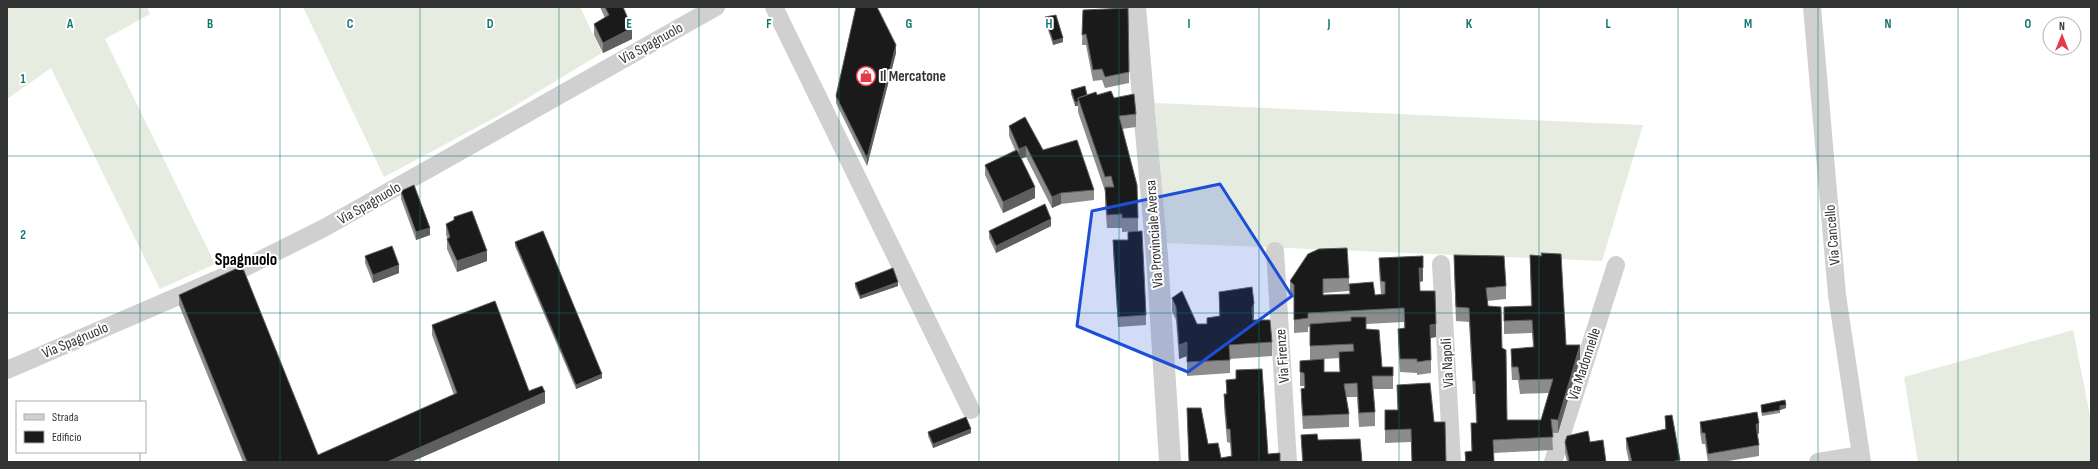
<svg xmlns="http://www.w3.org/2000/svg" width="2098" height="469" viewBox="0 0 2098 469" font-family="'Sofia Sans Condensed',sans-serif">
	<rect width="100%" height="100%" fill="#fff"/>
	<path fill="#e6ecdf" d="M7,7H147L150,14L105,39L215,264L160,289L51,68L7,99Z
		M303,7H580L602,53L498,116L384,177Z
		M1155,103L1643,125L1602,261L1166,243Z
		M2073,330L2091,420V462H1918L1904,377Z"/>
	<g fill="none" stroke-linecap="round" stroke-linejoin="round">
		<path stroke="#d0d0d0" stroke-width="18" d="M774,7L971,410
			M1812,7L1837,295L1862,462
			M1275,251L1288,462
			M1441,264L1452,462
			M7,370L246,267L324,228L716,7
			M1553,462L1616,265
			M1818,462L1861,455"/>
		<path stroke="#d0d0d0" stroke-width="22" d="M1135,7L1157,256L1170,462"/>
	</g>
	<path fill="#8c8c8c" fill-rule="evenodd" d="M600,7H623L632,39L603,53L594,35V24L605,18Z
		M1083,10L1129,72V83L1105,88L1102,80L1093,81L1086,45H1082Z
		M1045,17L1063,42L1053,45L1045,21Z
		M896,53L867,166L836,103V96Z
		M1071,90L1087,95H1097L1114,98L1136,114V127L1122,129L1138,218V231L1146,315V325L1118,327L1113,251V240H1128V232L1138,231L1122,232V228H1107L1105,201V191L1078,112V106H1075L1071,94Z
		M1009,126L1043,150L1094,190V200L1061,204L1052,208L1026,157L1021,159L1035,198L1003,213L985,175V165L1015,150L1009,136Z
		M401,191L430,235L416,240L401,199Z
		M454,217L487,261L457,272L447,249V238L446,234V224L454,220Z
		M1051,226L996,253L989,238V231Z
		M515,242L602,378L576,389L515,246Z
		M1541,253L1566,345L1580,359L1558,433H1552L1553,450L1494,453V462H1465V452L1472,451L1471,423H1476L1475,394H1473L1469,322L1456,321L1454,268V255L1506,286V299L1487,301L1488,306L1502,348L1507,420H1541L1549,393L1520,394L1518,380H1512L1511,362V349L1533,347L1532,333L1504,334V307L1531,306L1530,255L1541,256Z
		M365,256L399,273L373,283L365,263Z
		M1379,258L1423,281L1420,282V291L1436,337L1431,338V373L1417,375V373L1400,372L1398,342V329L1404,328V322L1366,324V329L1382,367L1393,376V389H1373L1375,412V426L1359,427L1357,397H1346L1349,414V427L1303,429L1301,402V389L1304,388V386H1300V361L1310,360V327H1308V332L1294,333V298L1290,294V281L1349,278V291L1323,293V295H1382L1381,294L1379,271ZM1339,358L1340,372H1324V359Z
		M855,283L898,286L860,299L855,287Z
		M1219,292L1254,317L1253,320L1272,342V356L1230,359V373L1187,376V356L1179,359L1176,320L1172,311V298L1197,324H1207L1219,317Z
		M179,295L318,455L454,395L432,335V325L529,391L545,403L411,462H243L179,305Z
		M1226,380L1268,454L1280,462H1189L1187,408L1208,444L1221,458L1231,456L1230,443L1227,442L1224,407V394H1226Z
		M1397,385L1434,422L1446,462H1412L1411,442L1385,443V410H1398Z
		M1761,405L1786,408L1780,410V413L1762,416Z
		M1665,416L1680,460V462H1629L1626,448V438L1665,429Z
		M1700,422L1759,433L1757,435L1759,445V456L1722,462H1708L1705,444H1702L1700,432Z
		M928,432L971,433L933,448L928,436Z
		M1301,435L1318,440L1362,462H1302Z
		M1565,442H1590L1606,462H1567L1565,453Z"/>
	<path fill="#5f5f5f" d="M632,28V39L603,53V43Z
		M1063,38V42L1053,45V41Z
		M896,45V53L867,166V158Z
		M1075,102H1078V106H1075Z
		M1026,146V157L1019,159V149Z
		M1035,187V198L1003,213V202Z
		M1061,193V204L1052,208V197Z
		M1051,219V226L996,253V246Z
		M430,228V235L416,240V232Z
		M487,251V261L457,272V261Z
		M399,265V273L373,283V275Z
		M1419,268H1423V281L1419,282Z
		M898,282V286L860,299V296Z
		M1254,303V317L1252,322V308Z
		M1436,324V337L1430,338V325Z
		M1187,342V356L1179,359V345Z
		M1580,345V359L1558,433V420Z
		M602,374V378L576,389V385Z
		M545,392V403L411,462H387Z
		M1786,405V408L1780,410V406Z
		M1759,423V433L1756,436V425Z
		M971,429V433L933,448V444Z"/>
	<path fill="#1a1a1a" stroke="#5f5f5f" d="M605,7H623L632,28L603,43L594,24L609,15Z
		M856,7H877L896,45L867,158L836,96Z
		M1128,8L1129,72L1105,77L1102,69L1093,70L1086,34L1082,35L1083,10Z
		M1056,15L1063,38L1053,41L1045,17Z
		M1085,86L1087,95L1078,98V102H1075L1071,90Z
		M1111,91L1114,98L1134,94L1136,114L1119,116L1137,185L1138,218H1122V214L1107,215L1105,187H1114L1111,176L1105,177L1078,98L1096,92L1097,95Z
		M1025,117L1043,150L1077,140L1094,190L1061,193L1052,197L1026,146L1019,149L1009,126Z
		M1017,150L1035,187L1003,202L985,165Z
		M414,185L430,228L416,232L401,191Z
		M1045,204L1051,219L996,246L989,231Z
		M472,211L487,251L457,261L447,239L450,237L446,224L454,220V217Z
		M543,231L602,374L576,385L515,242Z
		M1142,231L1146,315L1118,317L1113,240H1128V232Z
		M392,246L399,265L373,275L365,256Z
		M1347,248L1349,278L1323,279V295L1350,294L1349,284L1373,282L1375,295L1385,294V282L1381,281L1379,258L1423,256V268H1419L1420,291H1435L1436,324L1430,325L1431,360L1417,362V359H1400L1398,329L1405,328L1404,308L1308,313V318L1294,320V285L1290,281L1308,254L1319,249Z
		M1541,253L1561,254L1566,345H1580L1558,420L1551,419L1553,437L1493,440L1494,462H1466L1465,452L1472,451L1471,423H1477L1475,381H1473L1469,308L1456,307L1454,255L1504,256L1506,286L1486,288L1488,306L1501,307L1502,348L1506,350L1507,420H1541L1553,379L1520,380L1518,367H1512L1511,349L1534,347L1532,320L1504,321V307L1532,306L1530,255L1542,256Z
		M242,266L318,455L457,393L432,325L495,301L529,391L542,386L545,392L387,462H247L179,295Z
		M893,268L898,282L860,296L855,283Z
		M1252,287L1254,303L1252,308L1253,320H1270L1272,342L1229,345L1230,360L1187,362V342L1179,345L1176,307L1172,298L1182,291L1197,324H1207V318L1220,316L1219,292Z
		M1351,317H1366V329L1379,330L1382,367H1393V376H1372L1375,412L1359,413L1357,383L1344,384L1349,414L1303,416L1301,389L1305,388L1304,373L1300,372V361L1324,359V372H1340L1339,352L1354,351L1353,344L1310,346V324L1351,321Z
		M1262,369L1268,454L1280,453V462H1189L1187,408H1201L1208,444L1218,443L1221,458L1232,456L1230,429H1227L1224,394H1227L1226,380L1236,379V370Z
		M1430,383L1434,422H1445L1446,462H1412L1411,429L1385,430V410H1398L1397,385Z
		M1785,400L1786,405L1780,406V410L1762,413L1761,405Z
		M1757,412L1759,423L1756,425L1759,445L1708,454L1705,433H1702L1700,422Z
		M1672,415L1680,460L1671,462H1632L1626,438L1666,429L1665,416Z
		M966,417L971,429L933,444L928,432Z
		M1588,431L1590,442L1603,440L1606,462H1568L1569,460L1565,442L1567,436Z
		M1317,434L1318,440L1360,439L1362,462H1303L1301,435Z"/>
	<path fill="#1d4ed8" fill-opacity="0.2" stroke="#1d4ed8" stroke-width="3" stroke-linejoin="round" d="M1220,184L1292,296L1188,372L1077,326L1092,211Z"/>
	<path fill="none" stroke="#0f766e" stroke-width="1" stroke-opacity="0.55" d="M140,7V402M280,7V462M420,7V462M559,7V462M699,7V462M839,7V462M979,7V462M1119,7V462M1259,7V462M1399,7V462M1539,7V462M1678,7V462M1818,7V462M1958,7V462M7,156H2091M7,313H2091M140,452V462"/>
	<defs>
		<symbol id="shop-ring" viewBox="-11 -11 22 22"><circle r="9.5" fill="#fff" stroke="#e63946" stroke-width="1.5"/><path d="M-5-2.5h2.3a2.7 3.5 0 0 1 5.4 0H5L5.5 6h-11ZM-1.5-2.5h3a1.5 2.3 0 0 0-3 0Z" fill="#e63946"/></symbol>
	</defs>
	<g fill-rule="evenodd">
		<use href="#shop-ring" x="855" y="65" width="22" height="22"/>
	</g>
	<g text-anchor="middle" stroke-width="4" stroke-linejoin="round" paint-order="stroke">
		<g font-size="15" fill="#333" stroke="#fff">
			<text transform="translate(651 43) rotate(-29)" y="5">Via Spagnuolo</text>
			<text transform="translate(369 203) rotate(-30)" y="5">Via Spagnuolo</text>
			<text transform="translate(1154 234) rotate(-94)" y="5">Via Provinciale Aversa</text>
			<text transform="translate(1832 235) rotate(-95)" y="5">Via Cancello</text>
			<text transform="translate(75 340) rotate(-23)" y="5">Via Spagnuolo</text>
			<text transform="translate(1282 356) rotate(-94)" y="5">Via Firenze</text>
			<text transform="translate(1447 363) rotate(-93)" y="5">Via Napoli</text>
			<text transform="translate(1584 364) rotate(-72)" y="5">Via Madonnelle</text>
		</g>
		<g font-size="15" font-weight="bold" fill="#333" stroke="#fff" text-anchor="start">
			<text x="880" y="81">Il Mercatone</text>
		</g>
		<g font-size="17" font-weight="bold" fill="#000" stroke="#fff">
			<text x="246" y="265">Spagnuolo</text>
		</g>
	</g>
	<g font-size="13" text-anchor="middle" font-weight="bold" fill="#0f766e" stroke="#fff" stroke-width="4" stroke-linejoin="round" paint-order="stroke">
		<text x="70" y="28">A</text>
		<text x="210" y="28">B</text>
		<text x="350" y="28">C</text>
		<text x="490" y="28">D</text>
		<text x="629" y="28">E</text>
		<text x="769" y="28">F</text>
		<text x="909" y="28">G</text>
		<text x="1049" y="28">H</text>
		<text x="1189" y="28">I</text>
		<text x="1329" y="28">J</text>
		<text x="1469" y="28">K</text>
		<text x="1608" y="28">L</text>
		<text x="1748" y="28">M</text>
		<text x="1888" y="28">N</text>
		<text x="2028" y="28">O</text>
		<text x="23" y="83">1</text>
		<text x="23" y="239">2</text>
	</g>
	<rect width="2098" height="469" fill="none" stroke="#333333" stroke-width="16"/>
	<rect x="16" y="401" width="130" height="52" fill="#ffffff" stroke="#adadad"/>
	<rect x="24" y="414" width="20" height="6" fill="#d0d0d0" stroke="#adadad"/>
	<text x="52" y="421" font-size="12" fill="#333333">Strada</text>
	<rect x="24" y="431" width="20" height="12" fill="#1a1a1a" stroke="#adadad"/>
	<text x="52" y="441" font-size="12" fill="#333333">Edificio</text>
	<g transform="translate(2062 36)"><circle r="19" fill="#ffffff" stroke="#adadad"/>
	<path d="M0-3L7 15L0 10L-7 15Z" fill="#e63946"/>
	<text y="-6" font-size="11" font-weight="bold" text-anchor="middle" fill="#333333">N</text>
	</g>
</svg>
